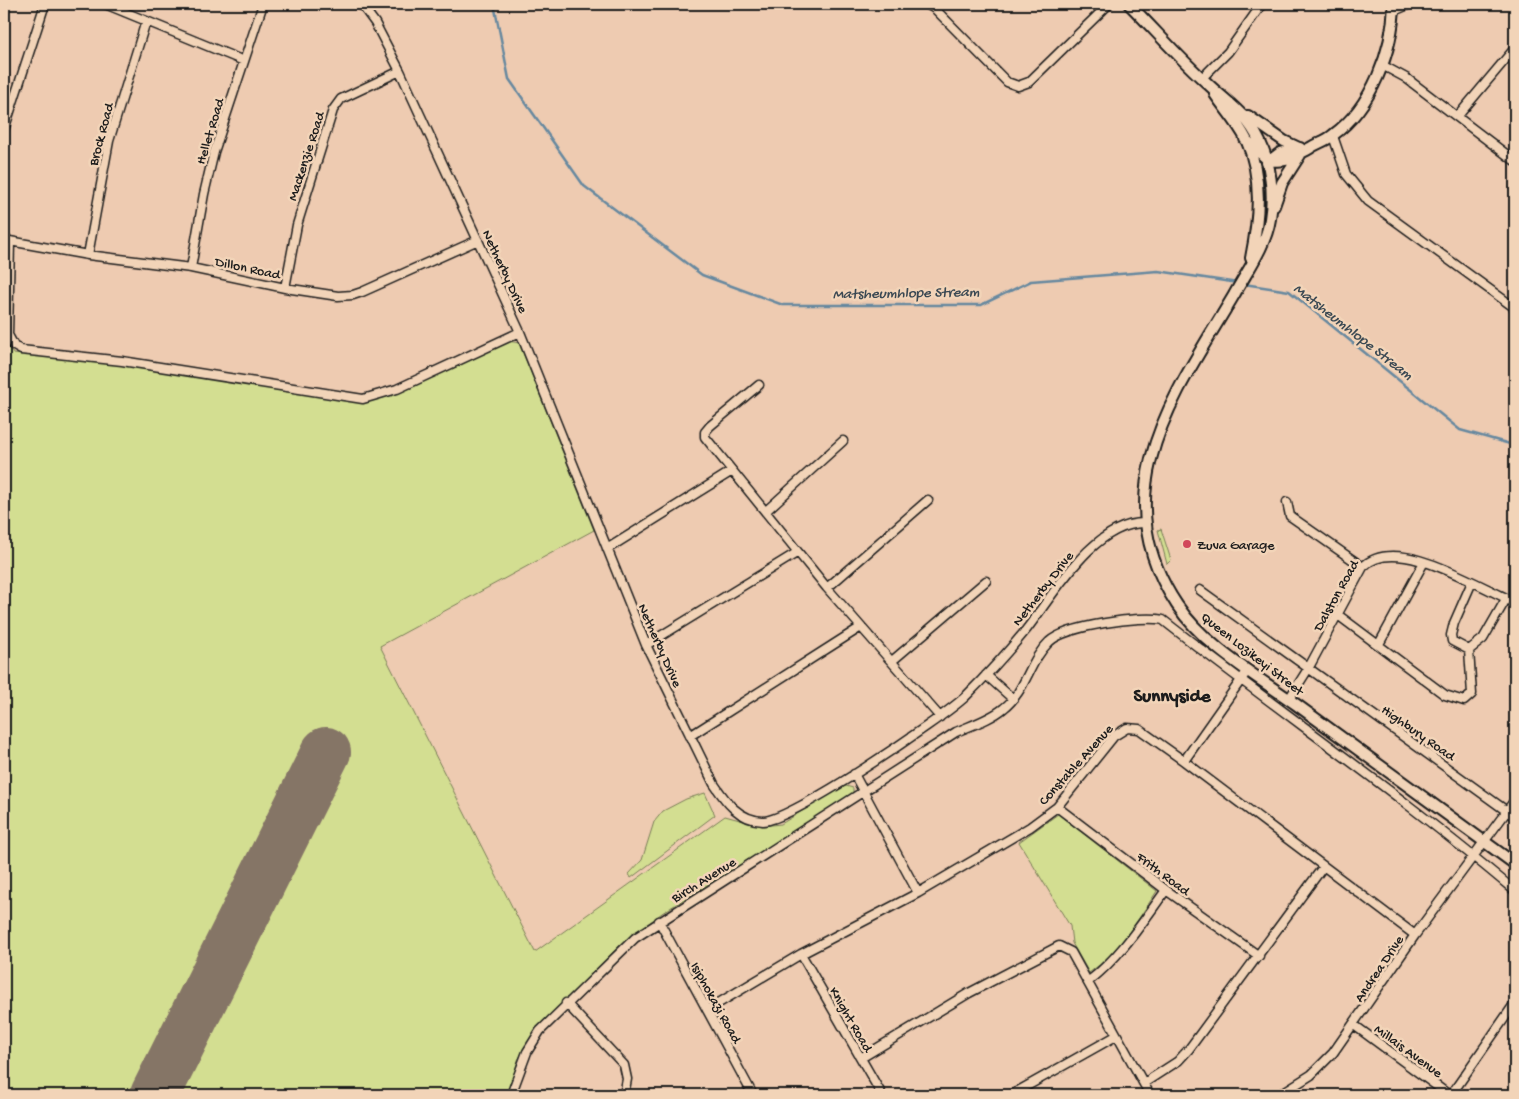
<svg xmlns="http://www.w3.org/2000/svg" width="1519" height="1099" viewBox="0 0 1519 1099" font-family="'Gochi Hand',sans-serif">
	<rect width="100%" height="100%" fill="#eecbb1"/>
	<filter id="ink" filterUnits="userSpaceOnUse"><feTurbulence type="fractalNoise" baseFrequency=".02" numOctaves="2"/><feDisplacementMap in="SourceGraphic" scale="10" xChannelSelector="R" yChannelSelector="G"/><feConvolveMatrix kernelMatrix="1 2 1 2 8 2 1 2 1" color-interpolation-filters="sRGB"/></filter>
	<g filter="url(#ink)">
		<path fill="#d3de91" stroke="#787d56" d="M4,243L6,246L4,339L13,354L120,364L363,402L508,341L519,343L594,530L380,646L535,952L725,816L762,826L781,824L838,789L846,786L853,788V795L662,913L619,946L535,1031L518,1060L508,1095H4Z
			M1161,529L1171,560L1167,564L1158,530Z
			M705,793L715,815L631,878L629,874L642,860L654,822L663,811L686,799Z
			M1058,814L1157,891C1137,921 1119,952 1089,973L1072,943L1070,926L1019,842Z"/>
		<g fill="none" stroke-linecap="round" stroke-linejoin="round">
			<path stroke="#66889f" stroke-width="2.5" d="M494,4L509,79L584,186L702,275L783,305H981L1031,281L1158,271L1238,283
				M1244,284L1289,291L1460,430L1510,444L1515,467"/>
			<path stroke="#857466" stroke-width="50" d="M155,1095L326,752"/>
			<defs>
				<path id="street" d="M105,4L244,61
					M361,4L375,23L400,71L520,332L646,645L714,784C726,802 739,820 763,821C791,821 940,720 965,697C986,676 1007,653 1026,630C1054,594 1094,522 1145,523
					M926,4L935,9L1007,82L1018,86L1029,82L1109,4
					M1394,11L1410,4
					M1382,65L1406,78L1515,161
					M1202,78L1228,52L1262,4
					M1457,117L1515,48
					M4,130L45,4
					M1333,136L1346,174L1368,201L1515,308
					M4,240L88,255L191,268L285,288L338,296L353,295L362,292L478,240
					M10,242L8,335L14,346L21,350L122,361L363,399L397,389L520,332
					M88,255L109,141L146,21
					M191,268L204,194L214,152L263,4
					M285,288L297,225L333,110L341,99L400,71
					M759,385L710,426L705,432V437L827,588L940,717
					M1287,502L1290,516L1363,567
					M766,511L843,441
					M607,549L732,471
					M1472,582L1454,623L1451,635L1452,641L1469,650L1483,639L1506,599
					M827,588L928,500
					M1200,590L1515,817
					M1338,615L1445,695L1464,701L1472,694L1469,650
					M1379,644L1424,562
					M646,645L798,552
					M892,661L986,581
					M986,675L1013,699
					M1289,699L1308,669L1363,567C1396,533 1480,588 1515,602
					M690,736L861,627
					M1184,761L1248,670
					M854,774L918,893
					M1057,807L1166,890L1259,956
					M659,921L753,1095
					M801,954L882,1095
					M1089,981C1121,956 1142,923 1166,890
					M566,1003L624,1065L627,1079L624,1095
					M707,1010L801,954L918,893L1030,827L1057,807L1114,736L1127,728L1139,729L1184,761L1415,935
					M1354,1025L1449,1095
					M861,1058L969,993L1059,946L1071,952L1150,1095
					M1144,1083L1178,1061L1189,1049L1323,867
					M511,1095L527,1052L540,1031L635,938L956,732C972,725 991,719 1004,708C1026,691 1029,661 1049,642C1065,626 1142,615 1163,620C1280,712 1402,795 1515,891
					M1011,1095L1116,1036
					M1279,1095L1311,1075L1333,1053L1415,935L1515,800
					M1451,1095L1515,1003"/>
				<path id="secondary" d="M1129,4C1155,30 1180,59 1208,84C1229,104 1246,113 1260,142C1271,164 1274,194 1270,219C1266,246 1247,271 1234,295C1176,393 1101,491 1177,605C1204,646 1257,676 1297,705C1370,758 1443,811 1515,864
					M1215,94C1225,109 1238,123 1246,139C1263,178 1259,218 1251,258
					M1248,116L1284,141L1299,148
					M1245,139L1268,160C1288,163 1293,157 1310,148C1317,143 1326,141 1333,135C1372,107 1393,50 1394,4
					M1267,163L1280,153L1300,148
					M1274,206L1282,183L1300,155"/>
			</defs>
			<use href="#street" stroke="#1c1c1c" stroke-width="11"/>
			<use href="#secondary" stroke="#1c1c1c" stroke-width="14"/>
			<use href="#street" stroke="#f2d4b8" stroke-width="8"/>
			<use href="#secondary" stroke="#f2d4b8" stroke-width="10"/>
		</g>
	</g>
	<circle fill="#d1495b" stroke="#f2d4b8" stroke-width="2" cx="1187" cy="544" r="5"/>
	<g text-anchor="middle" stroke-width="5" stroke-linejoin="round" paint-order="stroke">
		<g font-size="14" fill="#1c1c1c" stroke="#f2d4b8">
			<text transform="translate(209 131) rotate(-73)" y="5">Hellet Road</text>
			<text transform="translate(100 134) rotate(-75)" y="5">Brock Road</text>
			<text transform="translate(305 156) rotate(-72)" y="5">Mackenzie Road</text>
			<text transform="translate(248 267) rotate(12)" y="5">Dillon Road</text>
			<text transform="translate(506 271) rotate(65)" y="5">Netherby Drive</text>
			<text transform="translate(1042 588) rotate(-52)" y="5">Netherby Drive</text>
			<text transform="translate(1335 595) rotate(-61)" y="5">Dalston Road</text>
			<text transform="translate(661 645) rotate(66)" y="5">Netherby Drive</text>
			<text transform="translate(1253 653) rotate(38)" y="5">Queen Lozikeyi Street</text>
			<text transform="translate(1419 732) rotate(35)" y="5">Highbury Road</text>
			<text transform="translate(1075 764) rotate(-48)" y="5">Constable Avenue</text>
			<text transform="translate(1164 873) rotate(37)" y="5">Frith Road</text>
			<text transform="translate(703 879) rotate(-32)" y="5">Birch Avenue</text>
			<text transform="translate(1378 968) rotate(-56)" y="5">Andrea Drive</text>
			<text transform="translate(717 1002) rotate(61)" y="5">Isiphokazi Road</text>
			<text transform="translate(852 1019) rotate(60)" y="5">Knight Road</text>
			<text transform="translate(1409 1050) rotate(36)" y="5">Millais Avenue</text>
		</g>
		<g font-size="14" fill="#1c1c1c" stroke="#f2d4b8" text-anchor="start">
			<text x="1197" y="549">Zuva Garage</text>
		</g>
		<g font-size="15" font-style="italic" fill="#3b4953" stroke="#f2d4b8">
			<text transform="translate(906 292) rotate(-1)" y="5">Matsheumhlope Stream</text>
			<text transform="translate(1354 331) rotate(38)" y="5">Matsheumhlope Stream</text>
		</g>
		<g font-size="19" font-weight="bold" fill="#1c1c1c" stroke="#f2d4b8">
			<text x="1172" y="701">Sunnyside</text>
		</g>
	</g>
	<rect width="1519" height="1099" fill="none" stroke="#f2d4b8" stroke-width="20"/>
	<rect x="10" y="10" width="1499" height="1079" fill="none" stroke="#1c1c1c" stroke-width="2" filter="url(#ink)"/>
</svg>
